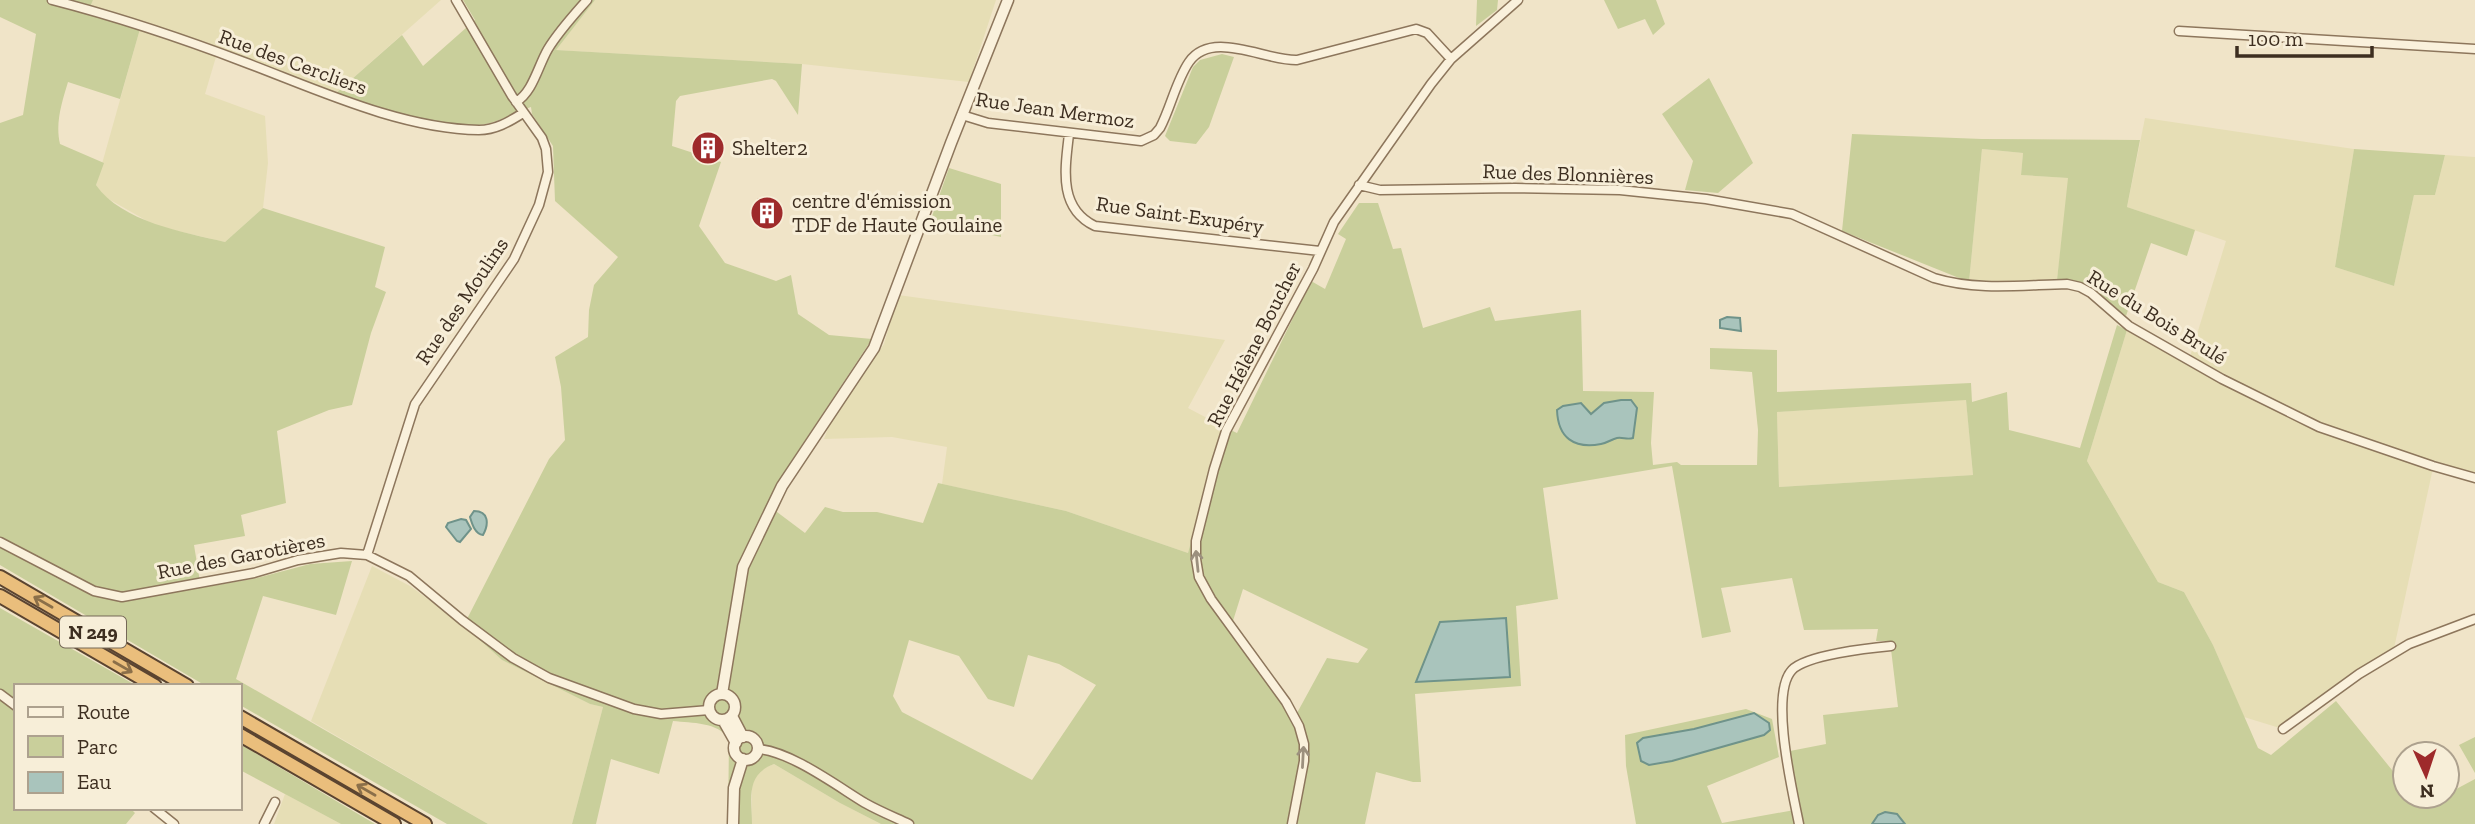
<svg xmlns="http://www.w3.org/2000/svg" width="2475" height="824" viewBox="0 0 2475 824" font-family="'Zilla Slab',serif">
	<rect width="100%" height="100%" fill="#f0e4c8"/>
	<path fill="#e6deb5" d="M93,0H441L335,94L218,50L205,94L265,116L268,163L263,208L225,242L156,226L105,197L96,185L140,29L86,14Z
		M595,0H996L969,82L802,64L555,50Z
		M2145,118L2354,149L2335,267L2394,286L2414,195H2435L2445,155L2475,157V478L2433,468L2393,653L2283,729L2244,717L2213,645L2184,592L2158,582L2087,461L2127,330L2188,363L2226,241L2127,207Z
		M1982,149L2023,153L2021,175L2069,178L2057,280L1969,282Z
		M898,295L1225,340L1188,408L1222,426L1188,553L1066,511L942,484L947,447L892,437L824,439L830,423L884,344Z
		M1966,399L1973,475L1779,487L1777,412Z
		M372,566L410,586L462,624L502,660L590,704L603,707L572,824H488L311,721Z
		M774,764L840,803L881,824H752V782L762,769Z
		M285,794L341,824H274Z"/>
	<path fill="#c9cf9b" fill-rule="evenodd" d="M0,0H93L87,14L140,29L120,99L68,82C62,102 55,123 60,144L104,163L96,185C122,222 183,232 225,242L263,208L385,247L375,287L386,292L371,333L352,405L329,410L277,431L286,503L241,515L245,536L194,545L201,588L257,578L310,564L352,561L336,615L263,596L236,679L488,824H447L240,705V686H206L0,565V123L23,115L36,34L0,17Z
		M463,0H595L556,50L802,64L798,115L776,81L772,79L680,96L676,101L672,146L721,162L699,226L725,263L776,281L791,275L798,314L829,335L872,339L792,460L769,506L805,533L825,507L843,512H877L923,523L938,483L1066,511L1188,553L1222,426L1237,433L1311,281L1325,289L1346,239L1338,234L1359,203H1378L1393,249L1401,248L1423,328L1490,307L1495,321L1581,310L1583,391L1654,392L1651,443L1653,465L1677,462L1681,465H1757L1758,430L1752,372L1710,369V348L1777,350V392L1971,383L1972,402L2007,392L2009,430L2080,448L2117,325L2127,330L2087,461L2158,582L2184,592L2213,645L2258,748L2271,755L2336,701L2405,786V796H2413L2422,806L2442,796H2447V794L2475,779V824H1636L1626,766L1625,735L1746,709L1772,719L1779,757L1707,786L1722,823L1800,809L1790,751L1826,744L1823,715L1898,707L1890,641H1876L1878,629L1804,630L1792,578L1721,588L1731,632L1702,638L1672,466L1543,488L1558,599L1516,606L1521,686L1415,694L1421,782H1413L1376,772L1365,824H881L840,803L774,764C745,775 752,798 752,824H728L729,739C718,722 692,723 673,721L659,774L611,759L596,824H572L603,707L590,704L502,660L462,624L468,617L549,459L565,440L561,387L555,357L588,337L589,310L594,285L618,257L555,201L553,146L532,114L531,107C517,111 504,119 490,123C442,134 381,108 335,94L402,35L423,66L475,20ZM1966,400L1973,475L1779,487L1777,412ZM1243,589L1368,649L1358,663L1327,658L1297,713L1232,624ZM909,640L959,656L988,699L1014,707L1028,655L1059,664L1096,685L1032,780L902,712L893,696ZM1754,713L1763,735L1649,765L1694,729Z
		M1477,0H1498L1497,10L1476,26Z
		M1604,0H1656L1665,24L1653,35L1645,19L1618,29Z
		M1222,54L1234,57L1209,127L1196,144L1170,141L1165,136L1193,67L1200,60Z
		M1709,78L1753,163L1718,193L1685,190L1693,161L1662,114Z
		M1852,134L1982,139L2140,140L2127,207L2195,230L2187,256L2151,243L2126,316C2104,299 2086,281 2057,280L2068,178L2021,175L2023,153L1982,149L1969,282L1842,231Z
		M2354,149L2445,155L2435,195H2414L2394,286L2335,267Z
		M949,168L1001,184V237L930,222Z
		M0,608L137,686H16V808H130L135,813L126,824H0Z
		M2475,737V773L2459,745Z
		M240,744L375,824H341L240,770Z"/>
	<path fill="#a9c4bc" stroke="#6f938a" stroke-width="2" d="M1727,317L1740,318L1741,331L1720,328V320Z
		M1621,400H1631L1637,408L1633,438C1627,440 1623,437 1617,438C1612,439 1607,443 1601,444C1574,449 1558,438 1557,410L1563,406L1581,403L1591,414L1604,403Z
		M474,511C489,511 489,524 483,535C475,534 472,524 470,517Z
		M461,519L466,520L471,529L460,542L457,541L446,527L448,523Z
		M1506,618L1510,677L1416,682L1440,622Z
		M1754,713L1769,723L1770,730L1764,735L1672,761L1649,765L1641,761L1637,743L1643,738L1694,729Z
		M1885,812L1897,814L1905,824H1872L1878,815Z"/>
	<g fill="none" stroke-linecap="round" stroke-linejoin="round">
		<defs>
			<path id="minor" d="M52,0C118,17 181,38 244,62C316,89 401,129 479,130C495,130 509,122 523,113
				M2179,31L2475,49
				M516,102C533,92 538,66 548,49C559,31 573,16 587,0
				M962,115L988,123L1141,141L1154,135L1160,128C1171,107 1176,81 1189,62C1212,29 1265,61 1297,60L1416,29L1427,33L1451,59
				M1069,134C1065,169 1058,208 1095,226L1320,251
				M1359,185L1380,190L1515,188L1620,190L1706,199L1792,214L1934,278C1977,291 2022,285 2067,284L2080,287L2091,293L2129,326L2222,379L2319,427L2433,466L2475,478
				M0,542L94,591L122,597L254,573L298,560L341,553L367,555L409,576L462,620L513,658L549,678L634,709L661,714L709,710
				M367,555L415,404L514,259L539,205L548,172L546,149L542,138L512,96L456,0
				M0,694L16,706
				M2283,729L2359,674L2409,644L2475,619
				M758,749C790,751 837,786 865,803C879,811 894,817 909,824
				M154,808L174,824
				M264,824L275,802
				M1292,824L1304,761V744L1299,726L1286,702L1211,599L1199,577L1196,559V541L1214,469L1226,431L1313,269L1334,222L1431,84L1451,59L1518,0
				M1799,824C1793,793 1769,694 1792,670C1806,655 1869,648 1891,646"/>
			<path id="tertiary" d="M722,694L743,567L782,486L874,348L951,143L1008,0
				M709 707a13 13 0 1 1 26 0a13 13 0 1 1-26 0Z
				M732,716L743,737
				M723,720L736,743
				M734 748a12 12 0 1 1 24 0a12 12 0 1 1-24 0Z
				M733,824L734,788L743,759"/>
			<path id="trunk" d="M0,577L187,686
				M0,596L155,686
				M240,717L425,824
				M240,735L394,824"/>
		</defs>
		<use href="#minor" stroke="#8d765c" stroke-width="11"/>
		<use href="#tertiary" stroke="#8d765c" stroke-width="13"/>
		<use href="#trunk" stroke="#5b4430" stroke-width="16"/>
		<use href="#minor" stroke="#faf1dc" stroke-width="8"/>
		<use href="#tertiary" stroke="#faf1dc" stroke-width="10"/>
		<use href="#trunk" stroke="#eabe7c" stroke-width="12"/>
	</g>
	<defs><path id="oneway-shaft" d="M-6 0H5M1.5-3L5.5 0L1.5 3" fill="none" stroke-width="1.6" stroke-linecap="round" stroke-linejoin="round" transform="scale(1.75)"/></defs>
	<g stroke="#9c907e">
		<use href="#oneway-shaft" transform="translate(1197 561) rotate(-96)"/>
		<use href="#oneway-shaft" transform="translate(1303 757) rotate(-87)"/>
	</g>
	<g stroke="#8b6f49">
		<use href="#oneway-shaft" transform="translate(43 602) rotate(-150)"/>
		<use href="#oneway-shaft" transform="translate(123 667) rotate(30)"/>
		<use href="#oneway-shaft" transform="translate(366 790) rotate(-150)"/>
	</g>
	<defs>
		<symbol id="building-disc" viewBox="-11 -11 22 22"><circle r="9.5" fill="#9e2a2b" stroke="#f7eed8"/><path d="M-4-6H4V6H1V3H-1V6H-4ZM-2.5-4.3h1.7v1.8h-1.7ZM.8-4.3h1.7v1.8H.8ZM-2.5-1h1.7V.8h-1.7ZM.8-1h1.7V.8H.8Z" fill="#fff"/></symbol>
	</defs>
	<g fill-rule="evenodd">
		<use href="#building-disc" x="689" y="129" width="38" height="38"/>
		<use href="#building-disc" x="748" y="194" width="38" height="38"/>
	</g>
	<g text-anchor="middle" stroke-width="6" stroke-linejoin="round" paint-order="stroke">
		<rect fill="#f7eed8" stroke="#756857" stroke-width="2" x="60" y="616.5" width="66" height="31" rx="5"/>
		<g font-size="19" font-weight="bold" fill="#3d2e20">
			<text x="93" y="639">N 249</text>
		</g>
		<g font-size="21" fill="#3d2e20" stroke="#f7eed8">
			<text transform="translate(293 62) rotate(20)" y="7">Rue des Cercliers</text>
			<text transform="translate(1055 110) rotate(8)" y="7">Rue Jean Mermoz</text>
			<text transform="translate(1568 174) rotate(2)" y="7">Rue des Blonnières</text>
			<text transform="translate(1180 215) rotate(8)" y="7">Rue Saint-Exupéry</text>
			<text transform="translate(462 301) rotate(-56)" y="7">Rue des Moulins</text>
			<text transform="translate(2157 317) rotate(32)" y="7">Rue du Bois Brulé</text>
			<text transform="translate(1254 344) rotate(-63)" y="7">Rue Hélène Boucher</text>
			<text transform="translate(241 556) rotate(-11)" y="7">Rue des Garotières</text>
		</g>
		<g font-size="21" fill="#3d2e20" stroke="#f7eed8" text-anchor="start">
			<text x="732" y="155">Shelter2</text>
			<text x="792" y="208">centre d'émission<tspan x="792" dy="24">TDF de Haute Goulaine</tspan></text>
		</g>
	</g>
	<rect x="14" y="684" width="228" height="126" fill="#f7eed8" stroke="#ada18e" stroke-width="2"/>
	<rect x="28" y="707" width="35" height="10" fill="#faf1dc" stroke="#ada18e" stroke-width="2"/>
	<text x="77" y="719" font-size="21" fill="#3d2e20">Route</text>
	<rect x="28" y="736" width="35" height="21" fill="#c9cf9b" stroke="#ada18e" stroke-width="2"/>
	<text x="77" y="754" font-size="21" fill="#3d2e20">Parc</text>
	<rect x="28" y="772" width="35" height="21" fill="#a9c4bc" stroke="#ada18e" stroke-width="2"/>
	<text x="77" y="789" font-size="21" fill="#3d2e20">Eau</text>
	<g transform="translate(2426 775) rotate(177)"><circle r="33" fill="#f7eed8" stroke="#ada18e" stroke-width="2"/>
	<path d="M0-5L12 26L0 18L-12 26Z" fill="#9e2a2b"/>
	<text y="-10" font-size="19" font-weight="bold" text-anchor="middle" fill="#3d2e20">N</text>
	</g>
	<path d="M2237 46v10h135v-10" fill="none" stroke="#3d2e20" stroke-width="3.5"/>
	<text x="2248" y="46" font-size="21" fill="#3d2e20" stroke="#f7eed8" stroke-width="5" paint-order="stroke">100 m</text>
</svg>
